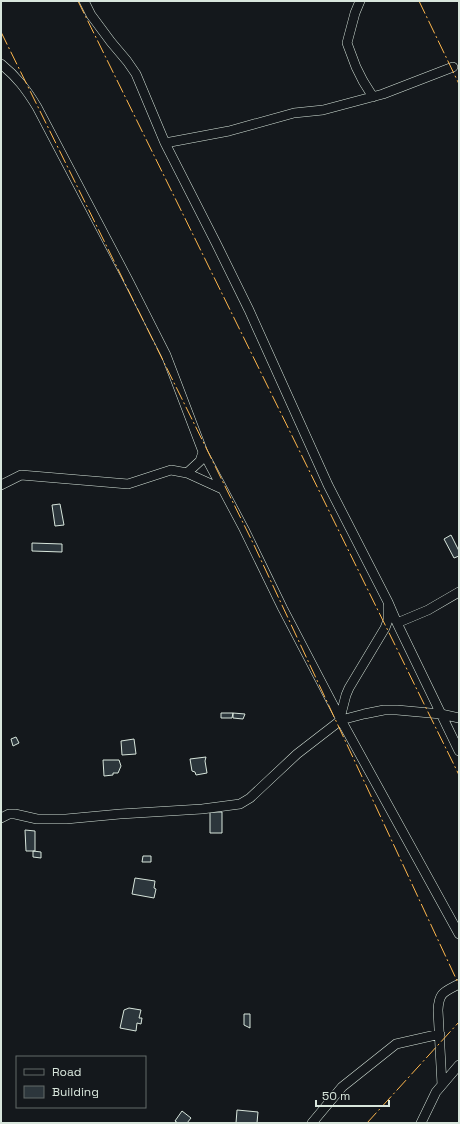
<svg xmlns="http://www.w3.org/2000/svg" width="460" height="1124" viewBox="0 0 460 1124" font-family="'Space Grotesk',sans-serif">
	<rect width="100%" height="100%" fill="#14181c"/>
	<path fill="#2c363c" stroke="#d8e6dc" d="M60,504L64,525L55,526L52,505Z
		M451,535L459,551V556L454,558L444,539Z
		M32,543L62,544V552L32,551Z
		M221,713H233L232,718H221Z
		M233,713L245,714L243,719L233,718Z
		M16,737L19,743L13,746L11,739Z
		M134,739L136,754L122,755L121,741Z
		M206,757L205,761L207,773L196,775L195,772L192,771L190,759Z
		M103,760H119L121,766L118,773H113V775L104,776Z
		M210,812H222V833H210Z
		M25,830L35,831V851H26Z
		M33,851L41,852V858L33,857Z
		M143,856H151V862H142Z
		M135,878L155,881L154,888L156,889L154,898L132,894Z
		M129,1008L141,1010L139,1018H142L141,1024L137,1023L136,1031L120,1028L124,1010Z
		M244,1014H250V1028L244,1025Z
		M237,1110L258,1112L257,1123H236Z
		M182,1111L191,1118L187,1123H178L175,1121Z"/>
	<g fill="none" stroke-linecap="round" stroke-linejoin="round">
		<defs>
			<path id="street" d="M84,1L91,15L111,42L127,61L136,74L165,143L216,243L249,310L328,485L388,602L397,623L459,751
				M360,1L355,13L347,43L356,67L363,81L373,97
				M1,64C17,77 26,89 37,107L128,280L166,355L203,452L244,529L283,609L341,720L459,934
				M165,143L229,131L294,113L323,110L383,94L453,67
				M187,473L222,489
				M1,485L21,475L128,484L171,470L187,473L200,461L203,452
				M397,623L428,610L459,592
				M340,718L346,695L349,688L385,628L388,620V606
				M1,818L9,814H15L37,819H66L120,814L202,809L240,804L250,798L297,754L341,720L364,714L384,710H397L441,714L459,718
				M442,1085L438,1010C439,992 444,992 459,984
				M312,1123L342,1087L396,1044L440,1034
				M421,1123L436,1092L459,1065"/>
		</defs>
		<use href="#street" stroke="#d8e6dc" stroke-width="10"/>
		<use href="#street" stroke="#14181c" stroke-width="9"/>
		<path stroke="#ffb74d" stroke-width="1" stroke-dasharray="14 3 2 3" stroke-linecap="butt" d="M78,1L459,775
			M419,1L459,84
			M459,1V2
			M1,32L254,545L459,985
			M367,1123L459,1022"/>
	</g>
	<rect width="460" height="1124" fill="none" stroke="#d8e6dc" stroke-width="4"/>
	<rect x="16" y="1056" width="130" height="52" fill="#14181c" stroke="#626a69"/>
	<rect x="24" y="1069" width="20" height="6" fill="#14181c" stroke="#626a69"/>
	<text x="52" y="1076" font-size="12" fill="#d8e6dc">Road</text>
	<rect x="24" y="1086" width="20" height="12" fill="#2c363c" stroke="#626a69"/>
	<text x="52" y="1096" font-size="12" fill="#d8e6dc">Building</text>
	<path d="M316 1100v6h73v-6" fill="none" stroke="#d8e6dc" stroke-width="2"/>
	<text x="322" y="1100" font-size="12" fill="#d8e6dc" stroke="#14181c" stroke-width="3" paint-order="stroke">50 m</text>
</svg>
